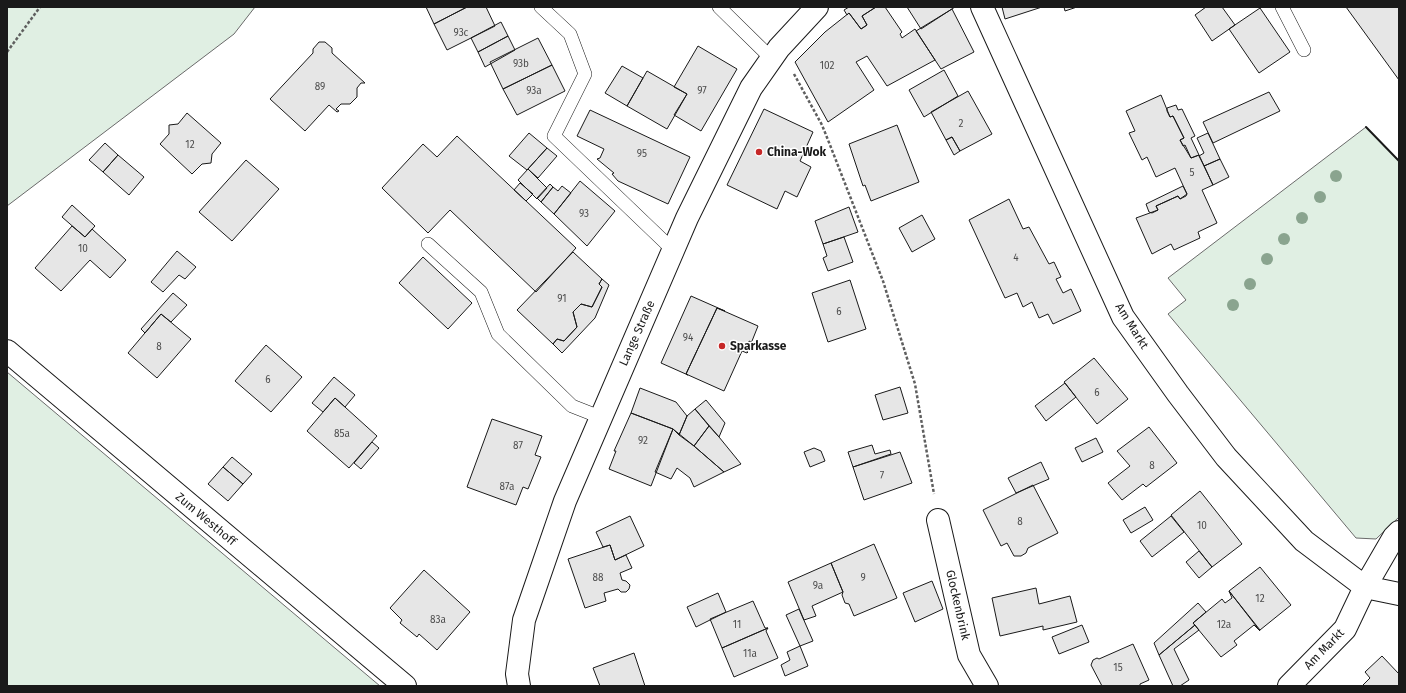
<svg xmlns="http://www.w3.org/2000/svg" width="1406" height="693" viewBox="0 0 1406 693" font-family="'Fira Sans',sans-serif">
	<rect width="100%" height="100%" fill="#fff"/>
	<path fill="#e0efe3" stroke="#6a6a6a" d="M7,7H255L234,34L7,206Z
		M1366,127L1399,161V517L1376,539L1356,538L1168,314L1186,300L1168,278Z
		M7,372L380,686H7Z"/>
	<path fill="#e6e6e6" stroke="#1a1a1a" d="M426,7H467L434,24Z
		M467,7H486L495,26L447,50L434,24Z
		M849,7H876L862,16L867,25L861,29L849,13L847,15L844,10Z
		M876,7H885L902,32L900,34L902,38L915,29L935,60L887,86L867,56L856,62L874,90L828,122L795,62L825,32L849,13L861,29L867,25L862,16Z
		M907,7H955L921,29Z
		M1002,7H1042L1005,19Z
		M1064,7H1077L1065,11Z
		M1206,7H1222L1235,25L1212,41L1195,15Z
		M1346,7H1399V80Z
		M1260,8L1290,52L1259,73L1229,29Z
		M952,9L974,52L941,69L916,31Z
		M501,22L508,36L478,52L471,38Z
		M508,36L515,50L485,67L478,52Z
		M538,38L552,65L503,89L490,62Z
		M319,42H325L332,48V53L365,83H361L357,88V97L350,104H341L336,109L339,111L337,112L329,105L305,131L270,99L313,53V49Z
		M698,46L737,69L701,131L674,115L687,94L674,87Z
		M552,65L565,91L517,115L503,89Z
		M622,66L643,78L627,106L605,93Z
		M944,70L958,96L924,117L909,90Z
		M647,71L687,94L667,129L627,106Z
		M968,91L992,134L960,151L952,137L946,140L931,112Z
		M1269,92L1280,111L1213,143L1203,122Z
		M1161,95L1170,117L1173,116L1184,138L1180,140L1183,146L1185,145L1191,158L1199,155L1213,185L1202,190L1217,223L1198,232L1200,238L1174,250L1171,244L1152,254L1136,218L1158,210L1156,206L1178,196L1180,199L1187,194L1175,168L1156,177L1147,157L1142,160L1129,133L1135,131L1126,111Z
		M1176,105L1178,110L1182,109L1195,136L1191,138L1199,155L1191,158L1180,140L1184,138L1173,116L1170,117L1167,111V108Z
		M764,109L813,132L800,161L811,167L797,197L785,191L777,209L727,185Z
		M590,110L690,157L668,204L618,181L612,174L614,173L597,159L600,158L604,149L577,136Z
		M187,113L221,143L212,154L211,163L202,164L192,174L160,144L169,134V125L178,124Z
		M897,125L919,182L871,201L865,185L863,186L849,144Z
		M529,133L547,148L527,170L509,156Z
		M1208,133L1220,159L1204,166L1199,156L1204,153L1197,138Z
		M457,136L576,248L536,292L450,210L428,233L382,188L423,144L437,157Z
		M952,137L960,151L954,155L946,140Z
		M105,143L118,155L103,172L89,160Z
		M547,148L557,156L538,178L528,169Z
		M118,155L144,177L129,195L103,172Z
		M1220,159L1229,177L1213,185L1204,166Z
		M246,160L279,189L232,241L199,212Z
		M528,169L547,188L537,199L518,180Z
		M580,181L615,211L587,246L554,214Z
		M520,183L533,194L526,201L514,190Z
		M550,184L553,187L541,202L537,198Z
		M562,186L571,193L554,214L541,202L553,187L558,191Z
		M1183,186L1187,194L1186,196L1180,199L1178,196L1156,206L1158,210L1152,213L1149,212L1146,204Z
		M1009,199L1023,229L1029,227L1049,264L1054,262L1061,277L1056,279L1063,293L1071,289L1081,311L1053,324L1048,314L1039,318L1032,302L1023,307L1017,293L1005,298L969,220Z
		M72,205L95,226L85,237L62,217Z
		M849,207L858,232L823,244L815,221Z
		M922,215L935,239L912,252L899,228Z
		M72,226L85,237L92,229L126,260L110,278L90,260L61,291L35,268Z
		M844,237L853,262L828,271L823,258L827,256L823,244Z
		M177,251L196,267L185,279L179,275L163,292L151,282Z
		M573,252L602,279L599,284L602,287L592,307L581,304L573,312L577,327L564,341L557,339L553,344L517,310Z
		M423,257L472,303L448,329L399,283Z
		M602,279L609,285L595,318L562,353L553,344L557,339L564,341L577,327L573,312L581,304L592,307L602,287L599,284Z
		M850,280L866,329L828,342L812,293Z
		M173,293L187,305L171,322L161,314L145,333L141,329Z
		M691,296L725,311L717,308L686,374L688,375L661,363Z
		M717,308L758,326L752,341L751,342L749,341L745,350L748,352L747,353L742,351L724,391L686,374Z
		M161,314L191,339L157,378L128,353Z
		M266,345L302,377L271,412L235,381Z
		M1094,358L1128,399L1097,424L1064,382Z
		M334,377L355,395L345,407L335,398L323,412L312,403Z
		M1065,383L1076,397L1046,421L1035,406Z
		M900,387L908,413L883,420L875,395Z
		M640,388L676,402L687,416L679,435L673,429L631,413Z
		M335,398L377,436L349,468L307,431Z
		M706,400L725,423L719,437L695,409Z
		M695,409L709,426L694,446L679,435L687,416Z
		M631,413L673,429L651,486L609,469L616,451H614Z
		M492,419L542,436L535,455L541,457L528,489L523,487L516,505L467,487Z
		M709,426L719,437L741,464L724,472L694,446Z
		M1149,427L1177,463L1146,487L1143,484L1122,500L1108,483L1130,466L1117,451Z
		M673,429L694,446L724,472L694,487L690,478L677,468L671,479L655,472Z
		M1096,438L1103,452L1082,462L1075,448Z
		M372,442L379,448L361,469L354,463Z
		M872,445L875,454L890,450L891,454L853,467L848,452Z
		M814,448L821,451L825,461L810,467L804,452Z
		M900,452L912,483L864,500L853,467Z
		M232,457L252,474L243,484L223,467Z
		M1041,462L1049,479L1016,493L1008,478Z
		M223,467L243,484L228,501L208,484Z
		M1033,485L1058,533L1028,548L1026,553L1021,556H1014L1007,543L1001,546L983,510Z
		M1200,491L1242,544L1212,567L1171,515Z
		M1145,507L1153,520L1131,533L1123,520Z
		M630,516L644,546L615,560L610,545L603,547L596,532Z
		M1171,516L1184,532L1152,557L1140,541Z
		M874,544L897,598L854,616L849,604L845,603L842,595L843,592L831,563Z
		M610,545L615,560L626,555L632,568L620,573L622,580L626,581L630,585L629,589L626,592H621L618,589L604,593L606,601L585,608L568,559Z
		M1199,551L1212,567L1199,578L1186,562Z
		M831,563L843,592L812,606L816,616L804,620L788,582Z
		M1260,567L1291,605L1260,630L1229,591Z
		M424,570L470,612L437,650L419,634L417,637L400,623L402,620L390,608Z
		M932,581L943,609L915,622L903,593Z
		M1036,588L1039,604L1070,596L1077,622L1043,630V626L1000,636L992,598Z
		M1229,591L1260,631L1254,625L1234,641L1237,645L1221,657L1193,623L1222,599L1225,603L1232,598Z
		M718,593L726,612L696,627L687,607Z
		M753,601L765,628H768L722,648L710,619Z
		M1198,603L1206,612L1193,623L1195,625L1159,655L1154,643Z
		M799,609L813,641L800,646L786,615Z
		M1082,625L1089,642L1059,654L1052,637Z
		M1195,625L1199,630L1174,649L1189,680L1180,686H1173L1159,655Z
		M768,628L766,631L778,658L734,677L722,648Z
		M1133,644L1149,680L1140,684V686H1102L1091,665L1093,660L1097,658L1099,659Z
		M800,646L808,666L785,676L781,665L790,660L787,652Z
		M634,653L645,686H600L593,668Z
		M1382,656L1399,674V686H1362L1370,678L1365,672Z"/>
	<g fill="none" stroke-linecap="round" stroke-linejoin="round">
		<defs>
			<path id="service" d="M541,7L570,34L585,74L554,136L673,250
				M719,7L771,58
				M1282,7L1304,50
				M428,244L481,292L498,334L572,406L600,417"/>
			<path id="minor" d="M982,7L1123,317L1178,394L1226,457L1304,541L1365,587L1399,594
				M7,351L405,686
				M938,520L969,655L987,686
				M1289,686L1345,629L1365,587L1394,537L1399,532"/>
			<path id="secondary" d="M519,686L517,674L524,620L565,501L687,218L751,88L779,48L817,7"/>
		</defs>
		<use href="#service" stroke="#1a1a1a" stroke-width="14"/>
		<use href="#minor" stroke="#1a1a1a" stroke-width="24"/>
		<use href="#secondary" stroke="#1a1a1a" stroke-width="24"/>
		<path stroke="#5f5f5f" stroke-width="2.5" stroke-dasharray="3 2" stroke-linecap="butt" d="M7,52L40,7
			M794,74L822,125L830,145L883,281L915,384L934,494"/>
		<use href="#service" stroke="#fff" stroke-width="13"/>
		<use href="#minor" stroke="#fff" stroke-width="22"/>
		<use href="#secondary" stroke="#fff" stroke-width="22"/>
		<path stroke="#1a1a1a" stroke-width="2" d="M1366,127L1399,161"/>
	</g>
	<g fill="#8aa48f">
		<circle cx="1336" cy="176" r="6"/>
		<circle cx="1320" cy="197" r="6"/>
		<circle cx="1302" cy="218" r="6"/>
		<circle cx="1284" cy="239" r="6"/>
		<circle cx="1267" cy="259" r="6"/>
		<circle cx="1250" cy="284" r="6"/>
		<circle cx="1233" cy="305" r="6"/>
	</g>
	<g fill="#c62828" stroke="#fff" stroke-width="1.5">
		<circle cx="759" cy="152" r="4"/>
		<circle cx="722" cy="346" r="4"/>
	</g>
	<g text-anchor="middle" stroke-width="3" stroke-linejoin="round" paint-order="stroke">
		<g font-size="10" fill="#4d4d4d">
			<text x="461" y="36">93c</text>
			<text x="521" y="67">93b</text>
			<text x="827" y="69">102</text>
			<text x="320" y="90">89</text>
			<text x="534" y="94">93a</text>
			<text x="702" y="94">97</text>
			<text x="961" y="127">2</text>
			<text x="190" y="148">12</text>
			<text x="642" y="157">95</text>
			<text x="1192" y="176">5</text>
			<text x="584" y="217">93</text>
			<text x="83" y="252">10</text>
			<text x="1016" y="261">4</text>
			<text x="562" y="302">91</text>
			<text x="839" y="315">6</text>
			<text x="688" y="341">94</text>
			<text x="159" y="350">8</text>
			<text x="268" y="383">6</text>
			<text x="1097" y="396">6</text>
			<text x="342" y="437">85a</text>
			<text x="643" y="444">92</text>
			<text x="518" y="449">87</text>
			<text x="1152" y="469">8</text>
			<text x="882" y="479">7</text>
			<text x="507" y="490">87a</text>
			<text x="1020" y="525">8</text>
			<text x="1202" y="529">10</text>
			<text x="598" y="581">88</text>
			<text x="863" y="581">9</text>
			<text x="818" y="589">9a</text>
			<text x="1260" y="602">12</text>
			<text x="438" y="623">83a</text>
			<text x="737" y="628">11</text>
			<text x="1224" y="628">12a</text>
			<text x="750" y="657">11a</text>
			<text x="1118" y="671">15</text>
		</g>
		<g font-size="12" font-weight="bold" fill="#1a1a1a" stroke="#fff" text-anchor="start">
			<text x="767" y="156">China-Wok</text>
			<text x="730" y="350">Sparkasse</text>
		</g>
		<g font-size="12" fill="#1a1a1a" stroke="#fff">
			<text transform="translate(1132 326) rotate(58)" y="4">Am Markt</text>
			<text transform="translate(637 333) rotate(-66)" y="4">Lange Straße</text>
			<text transform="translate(206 519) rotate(40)" y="4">Zum Westhoff</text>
			<text transform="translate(958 605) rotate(77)" y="4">Glockenbrink</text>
			<text transform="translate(1324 649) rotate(-46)" y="4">Am Markt</text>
		</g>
	</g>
	<rect width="1406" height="693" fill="none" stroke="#1a1a1a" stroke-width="16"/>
</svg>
